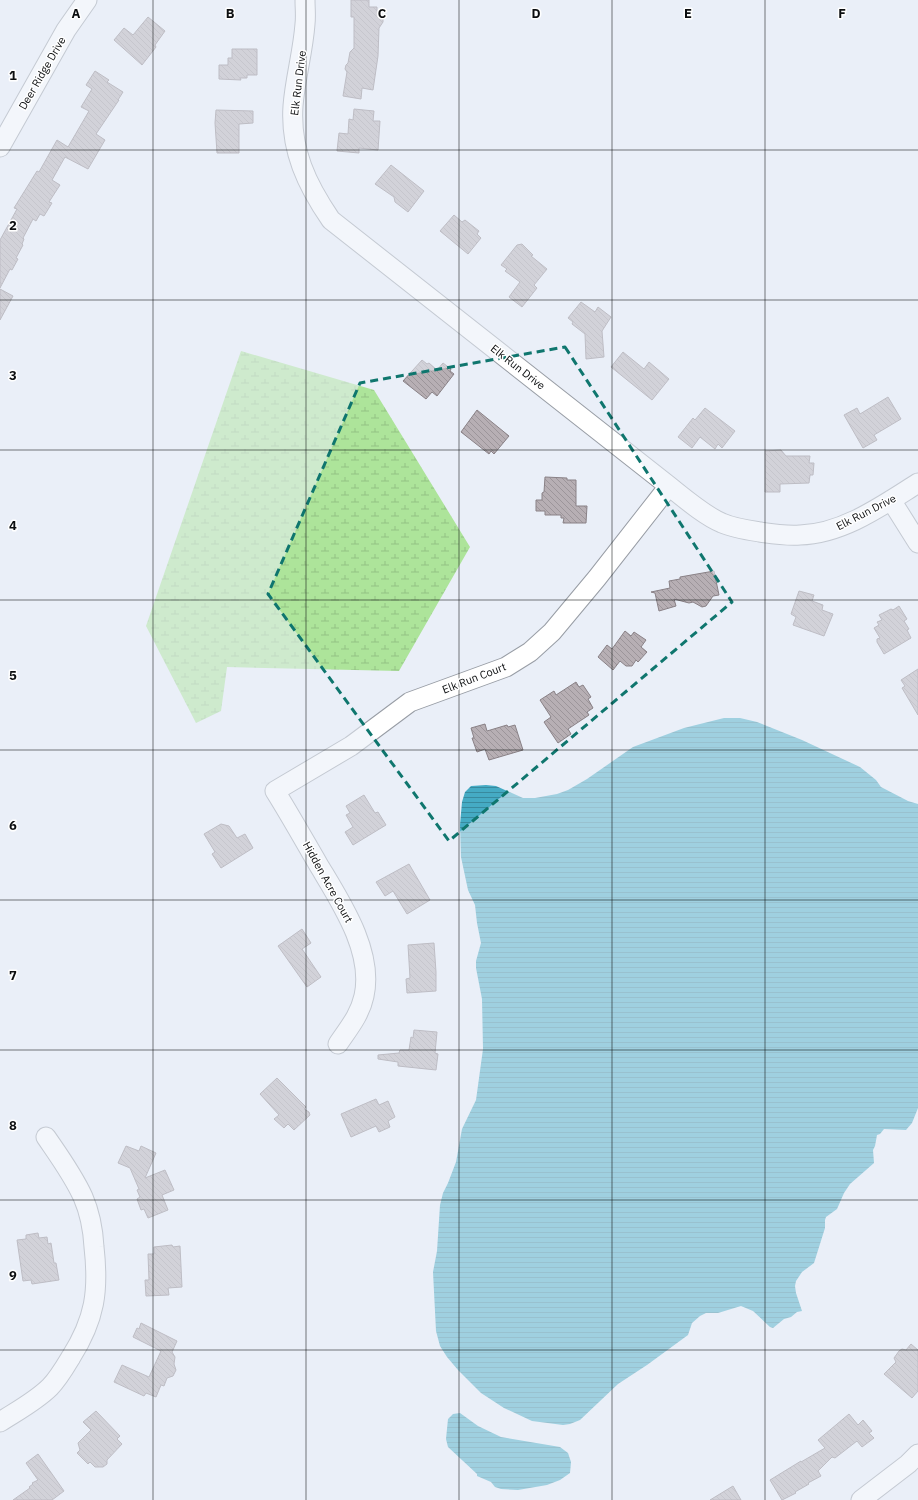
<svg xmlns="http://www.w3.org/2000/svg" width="918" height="1500" viewBox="0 0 918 1500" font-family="'IBM Plex Sans',sans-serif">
	<defs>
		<pattern id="wetland-marsh" width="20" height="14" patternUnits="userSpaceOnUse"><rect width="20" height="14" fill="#ade49a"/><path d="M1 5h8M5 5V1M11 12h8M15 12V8" fill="none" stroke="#94c284"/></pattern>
		<pattern id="water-rules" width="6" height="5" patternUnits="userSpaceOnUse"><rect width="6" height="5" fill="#45abc4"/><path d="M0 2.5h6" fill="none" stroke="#388a9e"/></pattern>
		<pattern id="building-back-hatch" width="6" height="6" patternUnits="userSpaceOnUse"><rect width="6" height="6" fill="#b7afb4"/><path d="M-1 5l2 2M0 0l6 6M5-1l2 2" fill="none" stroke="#9c959a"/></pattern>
	</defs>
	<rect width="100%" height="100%" fill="#eaeff8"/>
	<path fill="url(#wetland-marsh)" d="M241,351L374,390L470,547L399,671L227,667L221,711L196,723L146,626Z"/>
	<path fill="url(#water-rules)" d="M724,718H740L757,722L802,740L860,767L876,780L881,787L908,801L918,804V1108L912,1123L906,1130L884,1129L880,1134L877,1135L875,1146L873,1150L874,1163L850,1184L844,1193L837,1209L826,1217L825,1220V1228L814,1263L802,1272L796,1281L795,1286L796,1293L802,1311L797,1312L791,1317L784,1319L773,1328L770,1327L753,1311L741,1306L718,1313H706L700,1316L692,1323L688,1335L647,1365L618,1384L580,1420L570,1424L563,1425L532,1421L504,1408L481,1393L458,1370L447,1357L440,1346L436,1331L433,1272L437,1251L440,1205L443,1193L448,1183L456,1162L462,1129L476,1100L483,1049L482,999L476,968V961L481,943L477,923L475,905L468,890L461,857L460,825L462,802L465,792L471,786L486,785L496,786L523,798H535L557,794L568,790L587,779L633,747L684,728Z
		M460,1413L478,1426L501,1437L560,1447L568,1453L571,1462L570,1473L560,1480L547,1485L518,1490L501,1489L495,1487L491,1482L477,1476V1474L448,1447L446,1439L448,1419L453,1414Z"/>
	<path fill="url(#building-back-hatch)" stroke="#898186" d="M351,0H369V7H377V11L383,19V22L379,28L378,56L373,90L362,88L361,99L343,96L347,72L345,69L346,65L348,63L350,52L354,48V17H351Z
		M148,17L165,31L155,45L156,47L142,65L114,40L124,28L133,35Z
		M232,49H257V75H247V78H240L241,80L219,79V65H228V58H232Z
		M95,71L109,80L107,82L123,92L118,100H119L96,134L105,140L88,169L65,157L52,180L60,185L49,202L52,203L44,216L40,214L36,221L33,219L23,238L24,239L22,244L23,245L16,258L18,259L12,270L10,269L0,288V240L17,209L14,208L37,171L39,172L57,140L68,147L89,111L81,107L92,89L86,85Z
		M354,109L374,111L373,121H380L378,150L359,148V153L337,151L339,133L348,134L349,119L353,120Z
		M216,110L253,111V123L239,124V153H217L215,123Z
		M391,165L424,191L408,212L395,202L394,197L375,184Z
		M454,215L462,222L465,220L479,231L477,234L481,238L468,254L440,231Z
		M522,244L533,255L531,256L547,269L534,285L537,288L522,307L509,297L520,282L505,271L507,269L501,265L517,245Z
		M0,289L13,296L0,320Z
		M581,302L595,312L598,307L611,317L602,331L604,357L586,359L585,334L572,324L573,322L568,318Z
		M623,352L644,369L649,362L669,379L652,400L611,367Z
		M422,360L427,364L429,363L437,370L443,363L451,369L450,371L454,374L437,396L432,392L426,399L403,381Z
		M888,397L901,419L874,435L877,440L863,448L844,415L857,408L860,414Z
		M705,408L735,431L722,448L718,444L715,449L700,437L692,448L678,437L693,418L695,420Z
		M477,410L509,436L494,454L491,451L489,454L461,432Z
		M781,450L786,456H810L809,463H814L813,475H810L809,483L780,484V492H765V451Z
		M545,477L567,478V480H576V506H587L586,523H563L564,518H561V515H545V511H536V500H542V493L544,492Z
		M714,571L719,595L713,596L706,606L702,607L693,602L689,603L674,599L676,606L659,611L655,593L651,592L670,588L669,581L680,579V577Z
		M799,591L814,595L812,601L823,605L822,610L833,614L824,636L793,625L796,617L791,614Z
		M899,606L907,619L904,621L909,629L907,630L911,638L884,654L877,642V639L880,638L874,628L879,625L877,622L882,620L879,615L891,609L893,610Z
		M625,631L631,636L634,632L646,640L641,647L647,652L638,662L636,660L632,666H626L620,661L613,670L598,657L607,645L612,649Z
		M918,669V715L902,688L905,686L901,680Z
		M576,682L579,687L583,685L591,697L588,699L593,708L587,712L589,715L568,729L571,734L558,743L544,722L551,717L540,700L554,691L556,695Z
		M485,724L487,731L507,725L508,727L515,725L523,750L489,760L485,749L477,752L472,738H474L471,728Z
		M364,795L375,813L378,812L386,825L353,845L345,832L353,827L346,815L350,813L346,806Z
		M221,824L229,826L237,838L245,834L253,848L221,868L212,854L215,852L204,834Z
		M409,864L430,900L407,914L393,891L385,896L376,882Z
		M302,929L311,943L302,949L321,977L307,987L278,946Z
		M434,943L436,972V991L407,993L406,979L410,978L408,945Z
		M414,1030L437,1032L435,1053L438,1054L436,1070L398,1066V1062L378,1059V1055L399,1053L400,1050H409L411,1037L413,1038Z
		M277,1078L306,1107L304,1109L309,1112L310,1115L294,1130L288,1124L284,1128L274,1119L279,1115L260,1094Z
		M376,1099L379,1105L388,1101L395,1117L388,1121L390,1127L379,1132L376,1126L351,1137L341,1114Z
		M126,1146L139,1151L141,1146L156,1153L145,1178L165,1170L174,1190L162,1195L168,1210L148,1218L144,1209L141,1210L137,1199L140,1197L137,1190L139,1189L130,1168L118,1163Z
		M38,1233L39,1238L47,1237L48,1244L51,1243L54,1263H56L59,1280L32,1284L31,1280L23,1281L17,1240L26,1239V1235Z
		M172,1245L173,1247L180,1246L182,1287L168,1288L169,1295L146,1296L145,1280H149L148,1254H154V1247Z
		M141,1323L177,1341L172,1352L175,1357L174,1364L176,1370L173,1376L167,1378L164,1386L161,1385L156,1397L146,1393L144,1396L114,1382L122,1365L149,1377L161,1351L133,1337L137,1328L139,1329Z
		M911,1344L918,1350V1391L912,1398L884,1374L896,1362L894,1358L899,1351L902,1349L906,1350Z
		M96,1411L120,1436L117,1439L122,1444L107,1460V1464L103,1467H95L90,1462L88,1464L77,1453L80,1450L78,1443L91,1430L83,1422Z
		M849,1414L858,1425L863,1420L872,1431L869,1433L874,1438L862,1447L857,1441L835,1458L832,1457L818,1471L821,1476L808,1483L809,1484L795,1492L796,1493L782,1500L770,1480L801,1461V1462L825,1448L818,1440Z
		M38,1454L64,1491L52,1500H13L30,1488L29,1487L33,1484L32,1483L38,1480L26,1463Z
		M733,1486L741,1500H710Z"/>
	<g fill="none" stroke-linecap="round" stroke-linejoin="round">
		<defs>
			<path id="minor" d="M305,0C305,8 306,16 305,24C303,52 295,79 293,106C290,150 307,185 331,220L669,486C684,498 705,516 722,523C733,528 747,530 760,532C773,534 787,536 800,535C843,534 883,505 918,483
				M0,147L66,30L87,0
				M891,500L918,543
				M338,1044C348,1029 360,1015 364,996C374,951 340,901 318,864C304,840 290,815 275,791L351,746L410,702L506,667L530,652L552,632L597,578L669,486
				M0,1422C17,1411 36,1401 50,1387C58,1379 65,1367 71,1357C95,1319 99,1291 94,1247C93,1229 90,1213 83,1197C73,1175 59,1156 46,1137
				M861,1500L908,1464L918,1454"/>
		</defs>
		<use href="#minor" stroke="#989da5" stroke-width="21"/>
		<use href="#minor" stroke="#fff" stroke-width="19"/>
	</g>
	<path d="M0 0H918V1500H0ZM565,347L732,602L449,841L268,594L360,383Z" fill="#eaeff8" fill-opacity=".55" fill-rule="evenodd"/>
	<path fill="none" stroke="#0f766e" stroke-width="3" stroke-dasharray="8 5" stroke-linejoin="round" d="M565,347L732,602L449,841L268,594L360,383Z"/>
	<path fill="none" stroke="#0c0e10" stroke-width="1" stroke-opacity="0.55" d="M153,0V1500M306,0V1500M459,0V1500M612,0V1500M765,0V1500M0,150H918M0,300H918M0,450H918M0,600H918M0,750H918M0,900H918M0,1050H918M0,1200H918M0,1350H918"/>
	<g text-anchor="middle" stroke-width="3" stroke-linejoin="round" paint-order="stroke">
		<g font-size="11" fill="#0c0e10" stroke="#fff">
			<text transform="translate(42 73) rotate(-60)" y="4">Deer Ridge Drive</text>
			<text transform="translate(298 83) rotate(-83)" y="4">Elk Run Drive</text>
			<text transform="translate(518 367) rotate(38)" y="4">Elk Run Drive</text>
			<text transform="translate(866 512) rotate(-27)" y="4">Elk Run Drive</text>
			<text transform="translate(474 678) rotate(-21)" y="4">Elk Run Court</text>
			<text transform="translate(328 882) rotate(61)" y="4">Hidden Acre Court</text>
		</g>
	</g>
	<g font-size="13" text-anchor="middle" font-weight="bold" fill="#0c0e10" stroke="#fff" stroke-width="3" stroke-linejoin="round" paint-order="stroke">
		<text x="76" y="18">A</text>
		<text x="230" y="18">B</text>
		<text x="382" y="18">C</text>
		<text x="536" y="18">D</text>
		<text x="688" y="18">E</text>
		<text x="842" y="18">F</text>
		<text x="13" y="80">1</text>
		<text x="13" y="230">2</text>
		<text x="13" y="380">3</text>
		<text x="13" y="530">4</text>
		<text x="13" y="680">5</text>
		<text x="13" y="830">6</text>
		<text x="13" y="980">7</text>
		<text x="13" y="1130">8</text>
		<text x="13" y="1280">9</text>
	</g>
</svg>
